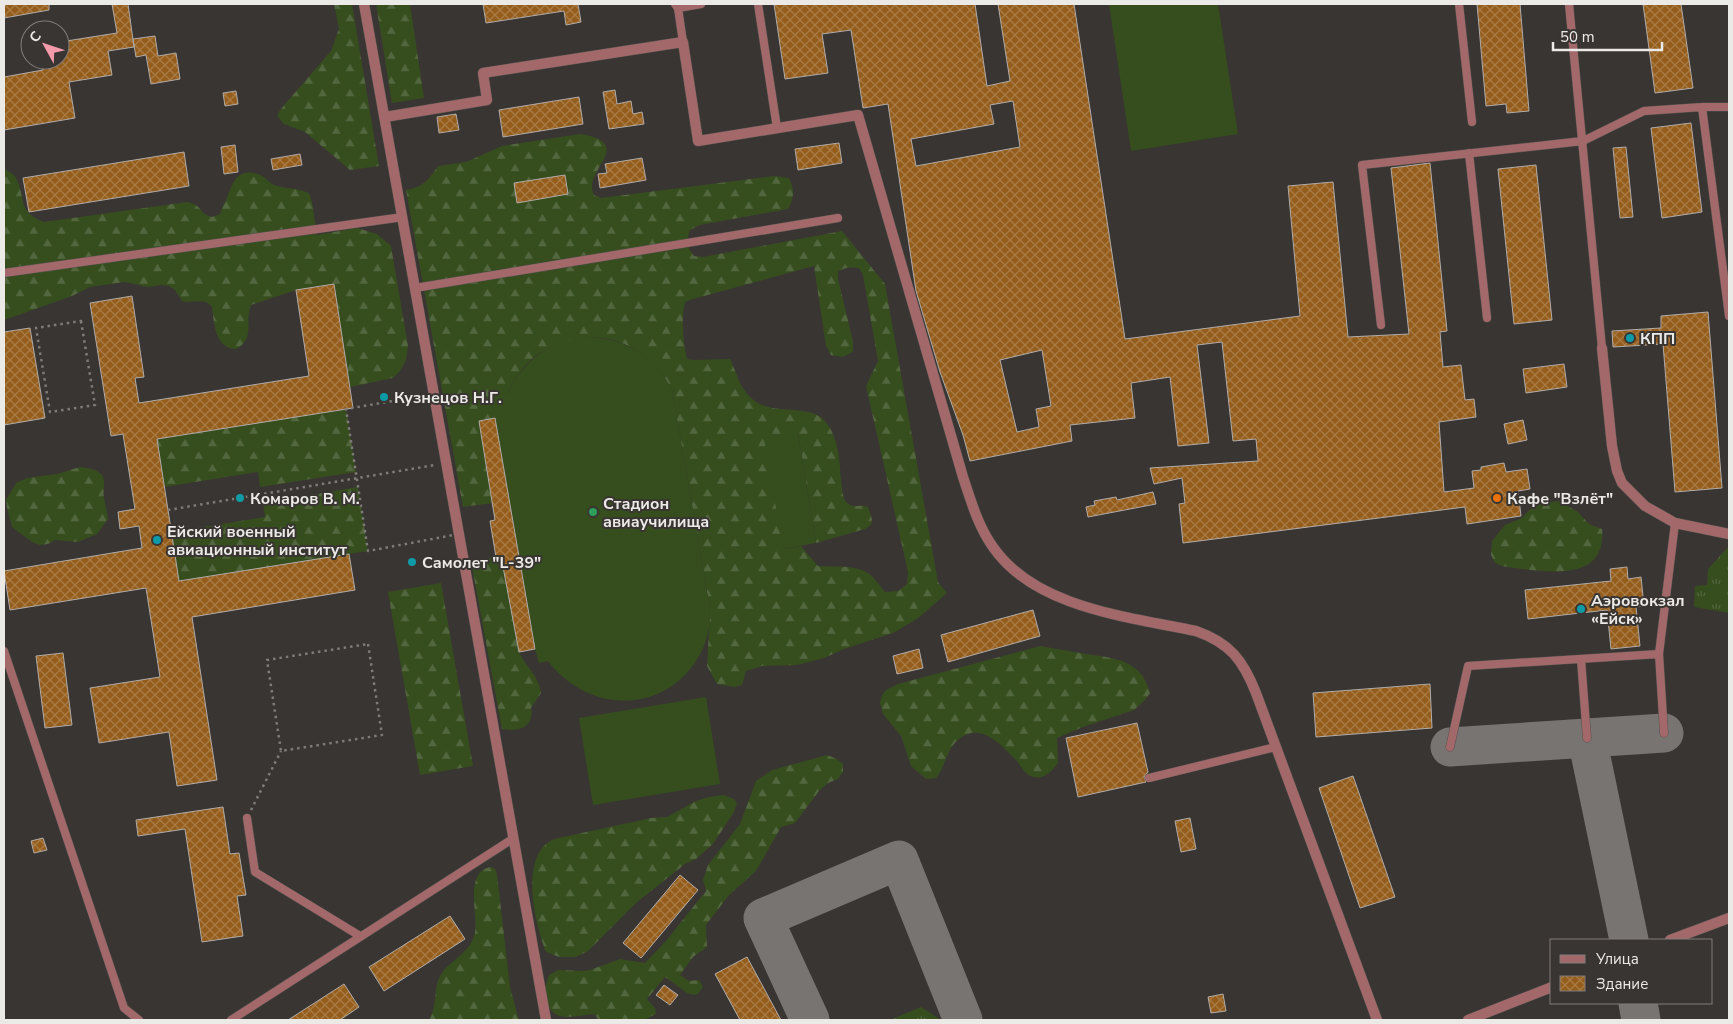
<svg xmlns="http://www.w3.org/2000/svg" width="1733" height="1024" viewBox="0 0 1733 1024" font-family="'Nunito Sans',sans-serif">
	<defs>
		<pattern id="grass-tufts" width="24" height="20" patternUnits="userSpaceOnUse" patternTransform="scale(1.25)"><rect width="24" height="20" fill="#364d1e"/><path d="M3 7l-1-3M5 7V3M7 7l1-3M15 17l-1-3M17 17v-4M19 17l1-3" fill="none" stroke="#53673f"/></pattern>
		<pattern id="forest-firs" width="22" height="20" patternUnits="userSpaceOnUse" patternTransform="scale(1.25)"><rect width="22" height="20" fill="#364d1e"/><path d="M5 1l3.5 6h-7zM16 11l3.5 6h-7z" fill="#53673f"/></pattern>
		<pattern id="building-cross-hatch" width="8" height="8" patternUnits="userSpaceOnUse" patternTransform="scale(1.25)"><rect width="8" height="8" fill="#955d1b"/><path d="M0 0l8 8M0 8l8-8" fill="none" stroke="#a97c47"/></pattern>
	</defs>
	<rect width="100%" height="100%" fill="#393532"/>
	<path fill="url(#grass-tufts)" d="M1729,546V613L1694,607L1695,586L1707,585L1708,569Z
		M921,1007L941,1020H890Z"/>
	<path fill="url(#forest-firs)" fill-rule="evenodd" d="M334,4H352L379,166L350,170L305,132L284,124L277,116L280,110L331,51L339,29Z
		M376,4H410L424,98L392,103Z
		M580,134C638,143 581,171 594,195L601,198L774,176L789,178C795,190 794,198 788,209L700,225L690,230C686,241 687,247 694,256L703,257L842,231L885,284L938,582L947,593L917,619L893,633L844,649L824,658L797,665L762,666L746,671L742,685L734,687L717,684L707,666L710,609L672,390C649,346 604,325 557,345C549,349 540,352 533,358C515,374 506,397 495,418L479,421L492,503L463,507L406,190C424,187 428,180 438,166L466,162L502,146ZM814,266L826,346L831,355L842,357L853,352V341L838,279V272C844,267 851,267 859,268L863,275L878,361L866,386L908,572L907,584L898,591L885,592C881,587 877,582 873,577C861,564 834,567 818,566L801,546L783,549L798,433L816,543L865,529L871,525L872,519L868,507C857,503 852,511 844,499C838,474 843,452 830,428C814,398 775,420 751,398C739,387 737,373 730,359L693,360L687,359C683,342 681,319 685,302L693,299Z
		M4,169C8,171 14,174 16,178C27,200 16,211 44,222L187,202C202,204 200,215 212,217L220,214C221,209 224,205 226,200C232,185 236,167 258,174C265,176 268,182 274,185C286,189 298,188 309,193L312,202L317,235L357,228L377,234L391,246L408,346L406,360L400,371L393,378L350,387L334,284L296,290L251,305C244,321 256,339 236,349C215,349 214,322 212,307C205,297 193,304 182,301L175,290L169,286L162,285L148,287L124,282L90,287L72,296L4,320Z
		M346,409L356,472L260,487L258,472L164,487L157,439Z
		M80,467C89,468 105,470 104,483C104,488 103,494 104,499C106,506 107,512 108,519L97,534L78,542L55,540L48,544L40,545L32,542L12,527L7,508L6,500L16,483L27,478L57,474Z
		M358,487L368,551L179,581L171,532L265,517L263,503Z
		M1559,501L1578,512L1589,524L1602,529C1603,534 1602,536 1602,541C1597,579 1550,572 1521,569C1512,567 1504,568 1495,563L1491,555L1492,541L1505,525L1522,518L1535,504Z
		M501,556L519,652C526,667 539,676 541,693L531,708C534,728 519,732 502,729L471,561Z
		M441,583L473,766L420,775L388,592Z
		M1040,646C1055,649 1071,651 1086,654C1115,658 1142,660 1150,693L1145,700L1134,710L1083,727L1057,738L1058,763C1051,773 1039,784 1026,773C1023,770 1020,765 1017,761C1002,746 981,721 959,739C946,749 946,766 936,778L926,779L911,766L901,736L883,714L880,703L882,695L886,690L898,684Z
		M827,755L837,759L843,764V772L838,779L828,783L819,791L795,823L781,827L756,871L729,895L706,925L707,947L693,957L680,975L689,981L699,980L703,987L698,994L694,995L687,993L665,977L647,999L655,1008L656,1014L644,1020H598L595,1014C577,1015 556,1024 548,1005C544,995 545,985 549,975L558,970L583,971L590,970L620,959L645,963L665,942L706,891L703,880L708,865L740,824L756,781L772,770Z
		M724,795L734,799L737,803L734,812L713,844L696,859L685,864L636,903L588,951L576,957H559L546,952C535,924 518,855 554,839L651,818L667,817L696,801L709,797Z
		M491,867L495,869L497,874L510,987L519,1020H429C438,1005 433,988 440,976C451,958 471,954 475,932C478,914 464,871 491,867Z"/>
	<path fill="#364d1e" d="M1109,4H1218L1238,134L1131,151Z
		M587,337C627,339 653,354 672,390L710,609C710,621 709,634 704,646C675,714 591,718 548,661L539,663L535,649L519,652L502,556L496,557L490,521L495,520L479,421L495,418L492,396L508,393C524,360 550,340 587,337Z
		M798,433L816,543L783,549L764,438Z
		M706,697L720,784L593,805L579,718Z"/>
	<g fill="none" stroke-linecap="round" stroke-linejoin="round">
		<path stroke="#787472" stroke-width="39" d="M1587,738L1629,940
			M1450,747L1664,733
			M1638,1003L1641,1020
			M810,1020L763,918L899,860L963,1020"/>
	</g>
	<path fill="url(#building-cross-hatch)" stroke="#b1aca8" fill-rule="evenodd" d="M4,4H49V10L4,18Z
		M112,4H128L134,47L108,51L112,75L69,82L75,118L4,130V77L43,70L41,60H60V42L117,33Z
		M483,4H578L581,22L566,25L564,11L486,23Z
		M774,4H975L987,86L1010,81L998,4H1074L1125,339L1300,316L1288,186L1333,182L1348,337L1409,334L1391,168L1430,163L1447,331L1440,332L1443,367L1461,365L1465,400L1474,399L1476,417L1439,422L1444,492L1474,488L1472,471L1481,470V467L1504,463L1506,472L1527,469L1530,489L1518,491L1521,516L1467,524L1465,507L1183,543L1179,504L1185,503L1182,478L1154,484L1150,468L1258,461L1256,439L1233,441L1222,342L1197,345L1209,443L1178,446L1170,377L1131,383L1135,418L1070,425L1072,441L970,461L963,435L940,372L916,291L888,104L863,108L851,30L822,34L828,73L785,79ZM1013,101L1020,147L916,166L911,139L994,124L990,105ZM1042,350L1051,406L1036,409L1039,427L1017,432L1000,360Z
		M1477,4H1520L1529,111L1507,113L1506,104L1486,106Z
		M1643,4H1681L1693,88L1655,93Z
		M155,36L158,56L176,53L180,79L151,84L146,55L136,57L133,39Z
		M615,90L617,104L631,101L633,114L642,112L644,124L609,129L603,92Z
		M236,91L238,104L225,106L223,93Z
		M579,97L583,124L503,137L499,110Z
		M456,114L459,130L439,133L437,117Z
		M1691,123L1702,212L1662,218L1651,128Z
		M839,143L842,163L798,170L795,149Z
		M235,145L238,172L224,174L221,147Z
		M1626,147L1633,217L1620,218L1613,148Z
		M184,152L189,186L29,212L23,178Z
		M300,154L302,165L273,170L271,159Z
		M642,158L646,180L600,188L598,174L607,173L605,164Z
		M1536,165L1552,320L1514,324L1498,169Z
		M565,175L568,194L517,203L514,183Z
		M334,284L353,408L157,439L179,581L349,554L355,590L192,617L217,780L177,786L169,732L99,743L90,688L160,677L146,588L10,610L4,571L142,548L139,526L120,529L118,512L135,509L123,434L111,436L90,303L132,296L144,377L135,378L139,403L309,376L296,290Z
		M1708,312L1722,488L1675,492L1663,344L1613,347L1612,331L1661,328V316Z
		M30,328L45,418L4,425V332Z
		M1564,364L1567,387L1526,393L1523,369Z
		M495,418L535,649L519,652L501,556L496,557L490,521L495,520L479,421Z
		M1523,420L1527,440L1508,444L1504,424Z
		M1153,492L1156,504L1088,517L1086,507L1095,505L1094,501L1116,497L1117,500Z
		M1627,567L1628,579L1641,577L1644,606L1636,607L1640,646L1611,649L1607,610L1528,619L1525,590L1611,581L1610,569Z
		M1033,610L1040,636L948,662L941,635Z
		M919,649L923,668L897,674L893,656Z
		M63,653L72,725L45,728L36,656Z
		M1430,684L1432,728L1316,737L1313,693Z
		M1137,723L1148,772L1144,777L1146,782L1078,797L1066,738Z
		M1353,776L1395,897L1360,908L1319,788Z
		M223,807L230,854L239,853L246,895L237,896L243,936L202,942L185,829L138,836L136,820Z
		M1190,818L1196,849L1181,852L1175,821Z
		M43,838L47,850L34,853L31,841Z
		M680,875L698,890L641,958L623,943Z
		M450,916L465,939L384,991L369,967Z
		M747,957L781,1020H740L715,974Z
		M344,984L359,1007L340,1020H288Z
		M664,985L678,995L670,1005L656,995Z
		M1223,994L1226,1011L1211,1013L1208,997Z"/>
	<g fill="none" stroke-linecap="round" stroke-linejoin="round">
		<defs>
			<path id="lane" d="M675,4L678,8L683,42
				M758,4L777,128
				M1459,4L1472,122
				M1569,4L1602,348
				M678,8L701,4
				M1702,107L1729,316
				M1469,153L1487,318
				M4,273L403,217
				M415,288L838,218
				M1381,325L1362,165L1583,141L1644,111L1702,107H1729
				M4,651L124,1008L139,1020
				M1581,659L1587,738
				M1664,733L1659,654L1675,523
				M1450,747L1468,666L1659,654
				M1149,778L1276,747
				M247,818L255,872L360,936
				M231,1020L514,838"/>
			<path id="street" d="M364,4L546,1020
				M385,117L487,100L483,73L683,42L698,141L858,115L963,477C971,501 978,526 993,547C1035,608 1129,617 1196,631C1230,643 1243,660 1256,693L1377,1020
				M1602,348L1612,446L1617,471L1622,483L1645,506L1675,523L1729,534
				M1670,940L1729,918
				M1468,1020L1552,987"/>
		</defs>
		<use href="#lane" stroke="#56524f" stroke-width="9"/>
		<use href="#street" stroke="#56524f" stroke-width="11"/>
		<path stroke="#7e7b78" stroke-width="2.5" stroke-dasharray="2.5 4" stroke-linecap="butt" d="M81,321L95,405L50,412L36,328Z
			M434,394L459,534L368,551L346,409Z
			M168,510L435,465
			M368,644L382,735L281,751L267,660Z
			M251,810L281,751"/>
		<use href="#lane" stroke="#a3696a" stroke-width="8"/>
		<use href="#street" stroke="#a3696a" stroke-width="10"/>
	</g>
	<g fill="#0f9aa8" stroke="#393532" stroke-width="2">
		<circle cx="1630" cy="338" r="5"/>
		<circle cx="384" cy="397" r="5"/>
		<circle cx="240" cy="498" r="5"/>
		<circle cx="157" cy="540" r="5"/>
		<circle cx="412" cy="562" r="5"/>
		<circle cx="1581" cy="609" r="5"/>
	</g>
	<circle fill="#e8710a" stroke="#393532" stroke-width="2" cx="1497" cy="498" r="5"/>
	<circle fill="#2e9e5b" stroke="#393532" stroke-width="2" cx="593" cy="512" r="5"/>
	<g text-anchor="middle" stroke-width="4" stroke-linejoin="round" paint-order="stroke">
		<g font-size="16" font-weight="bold" fill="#eceae7" stroke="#393532" text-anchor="start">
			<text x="1640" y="344">КПП</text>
			<text x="394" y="403">Кузнецов Н.Г.</text>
			<text x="250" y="504">Комаров В. М.</text>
			<text x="1507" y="504">Кафе "Взлёт"</text>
			<text x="603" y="509">Стадион<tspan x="603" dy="18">авиаучилища</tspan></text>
			<text x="167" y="537">Ейский военный<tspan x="167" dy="18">авиационный институт</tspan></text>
			<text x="422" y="568">Самолет "L-39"</text>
			<text x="1591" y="606">Аэровокзал<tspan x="1591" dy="18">«Ейск»</tspan></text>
		</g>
	</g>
	<rect width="1733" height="1024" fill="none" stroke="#eceae7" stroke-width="10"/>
	<rect x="1550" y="939" width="162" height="65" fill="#393532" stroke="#817d7a"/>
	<rect x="1560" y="955" width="25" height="8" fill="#a3696a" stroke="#817d7a"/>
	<text x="1596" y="964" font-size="15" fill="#eceae7">Улица</text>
	<rect x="1560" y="976" width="25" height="15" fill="url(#building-cross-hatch)" stroke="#817d7a"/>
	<text x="1596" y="989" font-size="15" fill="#eceae7">Здание</text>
	<g transform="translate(45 45) rotate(310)"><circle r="24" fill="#393532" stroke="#817d7a"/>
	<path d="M0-4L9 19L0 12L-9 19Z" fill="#f39aab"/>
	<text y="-8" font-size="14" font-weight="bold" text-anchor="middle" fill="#eceae7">С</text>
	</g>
	<path d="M1553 42v8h109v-8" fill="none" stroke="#eceae7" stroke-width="2.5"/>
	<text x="1560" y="42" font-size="15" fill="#eceae7" stroke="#393532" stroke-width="4" paint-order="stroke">50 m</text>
</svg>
